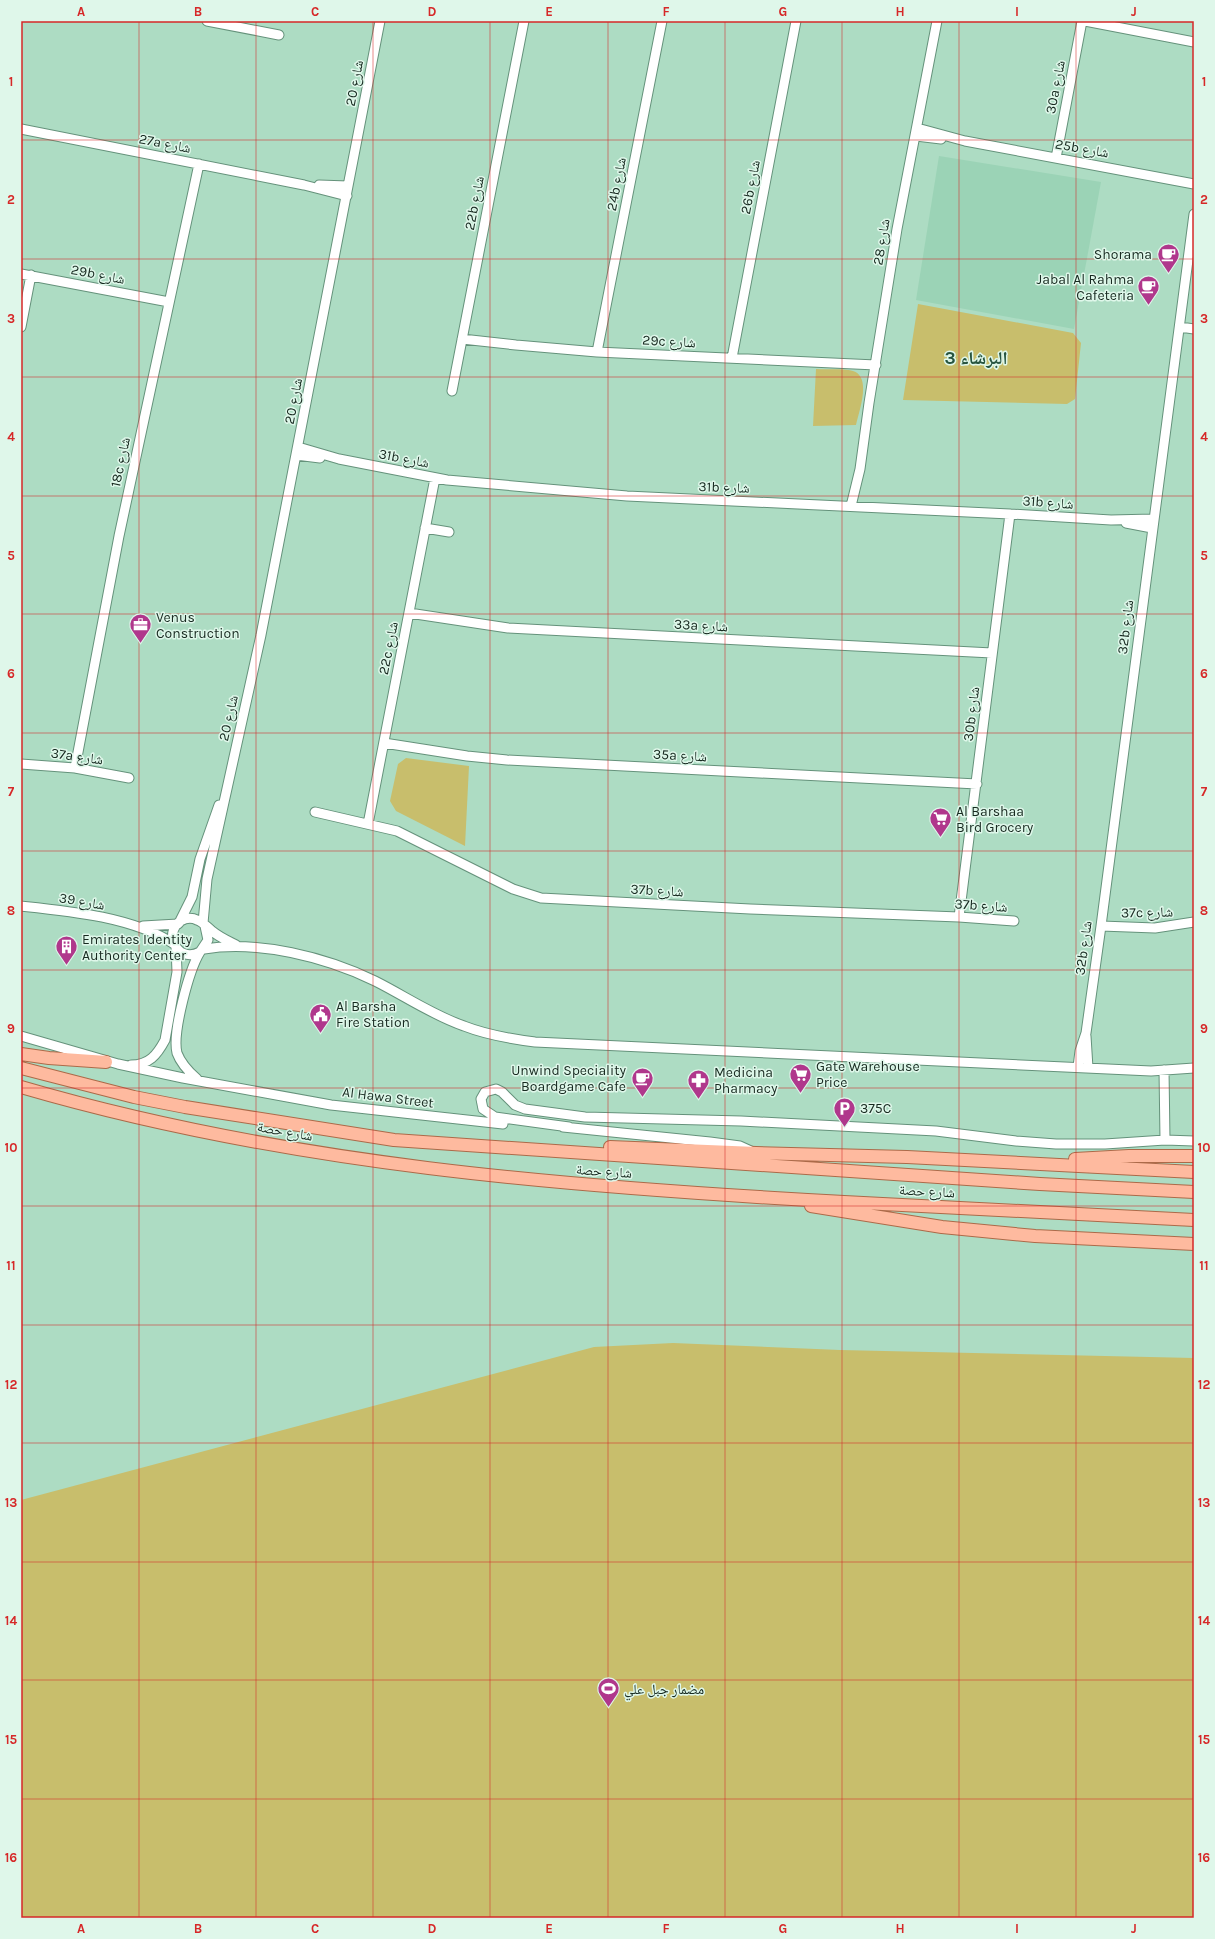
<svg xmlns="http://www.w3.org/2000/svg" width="1215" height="1939" viewBox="0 0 1215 1939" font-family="Karla,'Noto Naskh Arabic',sans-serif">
	<rect width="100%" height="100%" fill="#addcc3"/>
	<path fill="#9bd3b6" d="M939,156L1101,182L1074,329L916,300Z"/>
	<path fill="#c8be6c" d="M918,304L1073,333L1081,343L1075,399L1067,404L903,400Z
		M816,369C827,370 842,368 853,371C872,377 859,411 856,425L813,426Z
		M406,758L469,766L465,846L396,811L390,801L398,764Z
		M673,1343L840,1350L1194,1358V1918H21V1500L594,1347Z"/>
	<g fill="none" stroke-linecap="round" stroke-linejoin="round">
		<defs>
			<path id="minor" d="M207,21L279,35
				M1085,21L1194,42
				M917,128L965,141L1194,184
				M21,129L304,185L347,196
				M916,136L941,139
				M1056,158L1082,21
				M319,185L348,186
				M21,274L169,302
				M21,327L31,275
				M1180,327L1194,329
				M462,339L516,345L597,352L876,365
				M597,352L662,21
				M732,358L796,21
				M452,391L524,21
				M298,447L339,459L447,480L627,496L1010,514L1111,520L1153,519
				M296,455L320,458
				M851,506L860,469L869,403L897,229L937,21
				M1126,523L1152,528
				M425,528L449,532
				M409,613L508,628L992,653
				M384,743L467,756L507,760L977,784
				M21,764L75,768L129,778
				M75,768L119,536L199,164
				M315,812L397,831L513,889L541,898L750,909L959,917L1014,921
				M368,824L435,478
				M21,906C69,911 133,917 174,944
				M959,917L1010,514
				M179,923L192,897L200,859L219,805
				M203,923L207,879L261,635L380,21
				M143,926L178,924
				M205,926L208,940L200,952C175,965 161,927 185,919C189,918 193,918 197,920C203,922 207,927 212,931C219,937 228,941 236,945
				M1101,926L1155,928L1194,922
				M204,949C258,940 326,957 375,981C405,996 432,1015 464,1026C487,1035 511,1039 535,1042L1151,1071L1194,1068
				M21,1036L118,1064L183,1078L331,1105L503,1124
				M1086,1036L1088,1068
				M131,1065C149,1065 157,1055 165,1040L177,972L176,947
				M1078,1067L1080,1051L1086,1033L1101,926L1194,214
				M1164,1070L1165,1140
				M197,1079C189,1072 181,1064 177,1053C172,1033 189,970 200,952
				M563,1127L710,1142L740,1146L751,1151
				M569,1127L495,1117L483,1109L481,1099L485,1092L496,1089L502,1092L515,1105L525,1109L585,1117L741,1121L936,1131L1016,1141L1056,1144H1105L1165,1140L1194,1141"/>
			<path id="major" d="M21,1054L49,1058L106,1062
				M21,1068L134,1097L185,1107L394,1140L1040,1184L1194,1192
				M21,1087C288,1165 567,1187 844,1202C960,1208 1077,1214 1194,1220
				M610,1147L756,1153L907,1157L1194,1172
				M1075,1159L1129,1156H1194
				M811,1206L942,1227L1035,1236L1194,1244"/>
		</defs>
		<use href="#minor" stroke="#65927b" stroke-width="11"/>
		<use href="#major" stroke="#ac6a49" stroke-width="14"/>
		<use href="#minor" stroke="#fff" stroke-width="9"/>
		<use href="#major" stroke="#feba9f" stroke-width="12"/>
	</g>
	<path fill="none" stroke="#d62828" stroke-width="1" stroke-opacity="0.55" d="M139,21V1918M256,21V1918M373,21V1918M490,21V1918M608,21V1918M725,21V1918M842,21V1918M959,21V1918M1076,21V1918M21,140H1194M21,259H1194M21,377H1194M21,496H1194M21,614H1194M21,733H1194M21,851H1194M21,970H1194M21,1088H1194M21,1206H1194M21,1325H1194M21,1443H1194M21,1562H1194M21,1680H1194M21,1799H1194"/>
	<defs>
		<symbol id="cafe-pin" viewBox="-11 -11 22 30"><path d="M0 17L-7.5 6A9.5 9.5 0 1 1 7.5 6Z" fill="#b0378c" stroke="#dff7ea"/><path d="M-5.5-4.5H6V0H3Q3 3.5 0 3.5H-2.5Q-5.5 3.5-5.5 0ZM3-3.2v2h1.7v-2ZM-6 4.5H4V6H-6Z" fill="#fff"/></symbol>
		<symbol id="office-pin" viewBox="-11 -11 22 30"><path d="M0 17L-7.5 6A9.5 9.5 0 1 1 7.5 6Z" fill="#b0378c" stroke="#dff7ea"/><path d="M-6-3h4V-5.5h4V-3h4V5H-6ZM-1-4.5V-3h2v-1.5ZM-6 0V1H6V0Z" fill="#fff"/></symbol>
		<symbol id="supermarket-pin" viewBox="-11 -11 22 30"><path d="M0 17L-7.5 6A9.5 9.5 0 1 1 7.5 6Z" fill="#b0378c" stroke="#dff7ea"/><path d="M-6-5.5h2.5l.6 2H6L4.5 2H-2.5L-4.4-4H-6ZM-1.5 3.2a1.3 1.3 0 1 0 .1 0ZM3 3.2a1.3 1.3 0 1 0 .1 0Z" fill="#fff"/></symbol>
		<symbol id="building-pin" viewBox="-11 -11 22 30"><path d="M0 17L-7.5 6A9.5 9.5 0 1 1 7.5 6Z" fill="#b0378c" stroke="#dff7ea"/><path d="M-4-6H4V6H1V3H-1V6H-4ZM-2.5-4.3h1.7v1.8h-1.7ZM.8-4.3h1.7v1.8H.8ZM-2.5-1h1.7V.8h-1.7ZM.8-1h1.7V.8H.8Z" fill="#fff"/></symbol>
		<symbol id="civic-pin" viewBox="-11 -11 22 30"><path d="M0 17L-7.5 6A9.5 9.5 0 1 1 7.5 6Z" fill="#b0378c" stroke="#dff7ea"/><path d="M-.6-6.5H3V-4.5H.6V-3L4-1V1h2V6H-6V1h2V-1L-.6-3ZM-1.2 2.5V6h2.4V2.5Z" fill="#fff"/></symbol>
		<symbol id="pharmacy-pin" viewBox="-11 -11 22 30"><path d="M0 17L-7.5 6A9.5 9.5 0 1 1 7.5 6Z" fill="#b0378c" stroke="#dff7ea"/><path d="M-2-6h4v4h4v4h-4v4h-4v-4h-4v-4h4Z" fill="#fff"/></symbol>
		<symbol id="parking-pin" viewBox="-11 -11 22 30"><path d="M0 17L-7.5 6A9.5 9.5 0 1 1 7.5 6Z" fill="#b0378c" stroke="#dff7ea"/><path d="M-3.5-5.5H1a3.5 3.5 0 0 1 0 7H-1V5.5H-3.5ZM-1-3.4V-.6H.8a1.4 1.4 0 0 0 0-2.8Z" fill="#fff"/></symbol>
		<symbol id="stadium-pin" viewBox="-11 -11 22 30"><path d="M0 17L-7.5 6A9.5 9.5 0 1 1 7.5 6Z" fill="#b0378c" stroke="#dff7ea"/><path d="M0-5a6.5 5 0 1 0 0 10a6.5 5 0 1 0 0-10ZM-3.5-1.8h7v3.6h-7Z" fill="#fff"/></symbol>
	</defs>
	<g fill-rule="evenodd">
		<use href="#cafe-pin" x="1156" y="242" width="25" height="34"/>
		<use href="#cafe-pin" x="1136" y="274" width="25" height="34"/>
		<use href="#office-pin" x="128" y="612" width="25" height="34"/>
		<use href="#supermarket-pin" x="928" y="806" width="25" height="34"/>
		<use href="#building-pin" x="54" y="934" width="25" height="34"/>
		<use href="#civic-pin" x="308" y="1002" width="25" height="34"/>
		<use href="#supermarket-pin" x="788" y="1062" width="25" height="34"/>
		<use href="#cafe-pin" x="630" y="1066" width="25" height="34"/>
		<use href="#pharmacy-pin" x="686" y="1068" width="25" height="34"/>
		<use href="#parking-pin" x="832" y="1096" width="25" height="34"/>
		<use href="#stadium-pin" x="596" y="1676" width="25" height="34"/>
	</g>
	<g text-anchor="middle" stroke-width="3" stroke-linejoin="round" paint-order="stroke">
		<g font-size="14" fill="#172a20" stroke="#dff7ea">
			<text transform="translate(354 83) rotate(-79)" y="5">شارع 20</text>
			<text transform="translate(1055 87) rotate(-79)" y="5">30a شارع</text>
			<text transform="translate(165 143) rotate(11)" y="5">27a شارع</text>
			<text transform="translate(1082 148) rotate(10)" y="5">25b شارع</text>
			<text transform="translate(616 184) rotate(-79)" y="5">24b شارع</text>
			<text transform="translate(750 187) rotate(-79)" y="5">26b شارع</text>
			<text transform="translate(474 203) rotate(-79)" y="5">22b شارع</text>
			<text transform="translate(881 242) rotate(-81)" y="5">شارع 28</text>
			<text transform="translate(98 274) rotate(11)" y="5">29b شارع</text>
			<text transform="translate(669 341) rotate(3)" y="5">29c شارع</text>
			<text transform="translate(293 401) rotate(-79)" y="5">شارع 20</text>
			<text transform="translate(404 458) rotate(11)" y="5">31b شارع</text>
			<text transform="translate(120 462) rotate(-78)" y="5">18c شارع</text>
			<text transform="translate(724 487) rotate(2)" y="5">31b شارع</text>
			<text transform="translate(1048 502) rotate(4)" y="5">31b شارع</text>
			<text transform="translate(701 625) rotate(3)" y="5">33a شارع</text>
			<text transform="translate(1125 627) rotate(-83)" y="5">32b شارع</text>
			<text transform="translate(388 648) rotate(-79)" y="5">22c شارع</text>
			<text transform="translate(971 714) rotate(-83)" y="5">30b شارع</text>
			<text transform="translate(228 718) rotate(-77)" y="5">شارع 20</text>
			<text transform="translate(680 755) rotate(3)" y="5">35a شارع</text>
			<text transform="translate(77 756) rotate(8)" y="5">37a شارع</text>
			<text transform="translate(657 890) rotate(3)" y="5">37b شارع</text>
			<text transform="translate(82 901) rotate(10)" y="5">شارع 39</text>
			<text transform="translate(981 905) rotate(4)" y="5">37b شارع</text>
			<text transform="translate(1147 912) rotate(-1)" y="5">37c شارع</text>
			<text transform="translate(1083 948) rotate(-82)" y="5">32b شارع</text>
			<text transform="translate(388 1097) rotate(7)" y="5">Al Hawa Street</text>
			<text transform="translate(285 1131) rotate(10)" y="5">شارع حصة</text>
			<text transform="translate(604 1171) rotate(4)" y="5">شارع حصة</text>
			<text transform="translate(927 1191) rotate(3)" y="5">شارع حصة</text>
		</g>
		<g font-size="14" fill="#172a20" stroke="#dff7ea" text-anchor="start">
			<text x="1152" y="259" text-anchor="end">Shorama</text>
			<text x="1134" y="284" text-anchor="end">Jabal Al Rahma<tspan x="1134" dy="16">Cafeteria</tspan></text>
			<text x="156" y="622">Venus<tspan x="156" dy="16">Construction</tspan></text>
			<text x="956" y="816">Al Barshaa<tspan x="956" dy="16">Bird Grocery</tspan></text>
			<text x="82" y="944">Emirates Identity<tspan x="82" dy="16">Authority Center</tspan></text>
			<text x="336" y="1011">Al Barsha<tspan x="336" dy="16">Fire Station</tspan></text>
			<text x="816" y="1071">Gate Warehouse<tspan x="816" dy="16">Price</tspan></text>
			<text x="626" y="1075" text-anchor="end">Unwind Speciality<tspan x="626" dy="16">Boardgame Cafe</tspan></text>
			<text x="714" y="1077">Medicina<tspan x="714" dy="16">Pharmacy</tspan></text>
			<text x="860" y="1113">375C</text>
			<text x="624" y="1694">مضمار جبل علي</text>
		</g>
		<g font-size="18" font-weight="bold" fill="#27543f" stroke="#dff7ea">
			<text x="976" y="364">البرشاء 3</text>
		</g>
	</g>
	<rect width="1215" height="1939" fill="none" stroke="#dff7ea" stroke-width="44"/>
	<rect x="22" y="22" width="1171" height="1895" fill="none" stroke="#d62828" stroke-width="1.5"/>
	<g font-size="13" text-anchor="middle" font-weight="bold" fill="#d62828">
		<text x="81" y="16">A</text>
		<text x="198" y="16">B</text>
		<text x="315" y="16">C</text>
		<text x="432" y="16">D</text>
		<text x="549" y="16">E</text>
		<text x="666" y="16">F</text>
		<text x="783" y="16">G</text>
		<text x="900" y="16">H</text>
		<text x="1017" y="16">I</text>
		<text x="1134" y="16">J</text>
		<text x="11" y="86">1</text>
		<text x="1204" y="86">1</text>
		<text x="11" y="204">2</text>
		<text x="1204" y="204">2</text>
		<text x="11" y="323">3</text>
		<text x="1204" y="323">3</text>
		<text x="11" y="441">4</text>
		<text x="1204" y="441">4</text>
		<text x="11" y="560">5</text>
		<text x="1204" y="560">5</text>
		<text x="11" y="678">6</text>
		<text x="1204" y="678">6</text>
		<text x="11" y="796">7</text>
		<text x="1204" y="796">7</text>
		<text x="11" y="915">8</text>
		<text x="1204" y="915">8</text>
		<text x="11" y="1033">9</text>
		<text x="1204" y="1033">9</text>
		<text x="11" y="1152">10</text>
		<text x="1204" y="1152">10</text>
		<text x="11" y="1270">11</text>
		<text x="1204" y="1270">11</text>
		<text x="11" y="1389">12</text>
		<text x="1204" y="1389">12</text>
		<text x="11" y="1507">13</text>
		<text x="1204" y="1507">13</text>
		<text x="11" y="1625">14</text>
		<text x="1204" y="1625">14</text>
		<text x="11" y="1744">15</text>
		<text x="1204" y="1744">15</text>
		<text x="11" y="1862">16</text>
		<text x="1204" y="1862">16</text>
		<text x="81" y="1933">A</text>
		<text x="198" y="1933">B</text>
		<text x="315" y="1933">C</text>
		<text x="432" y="1933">D</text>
		<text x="549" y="1933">E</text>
		<text x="666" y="1933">F</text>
		<text x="783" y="1933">G</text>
		<text x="900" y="1933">H</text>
		<text x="1017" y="1933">I</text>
		<text x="1134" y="1933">J</text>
	</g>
</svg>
